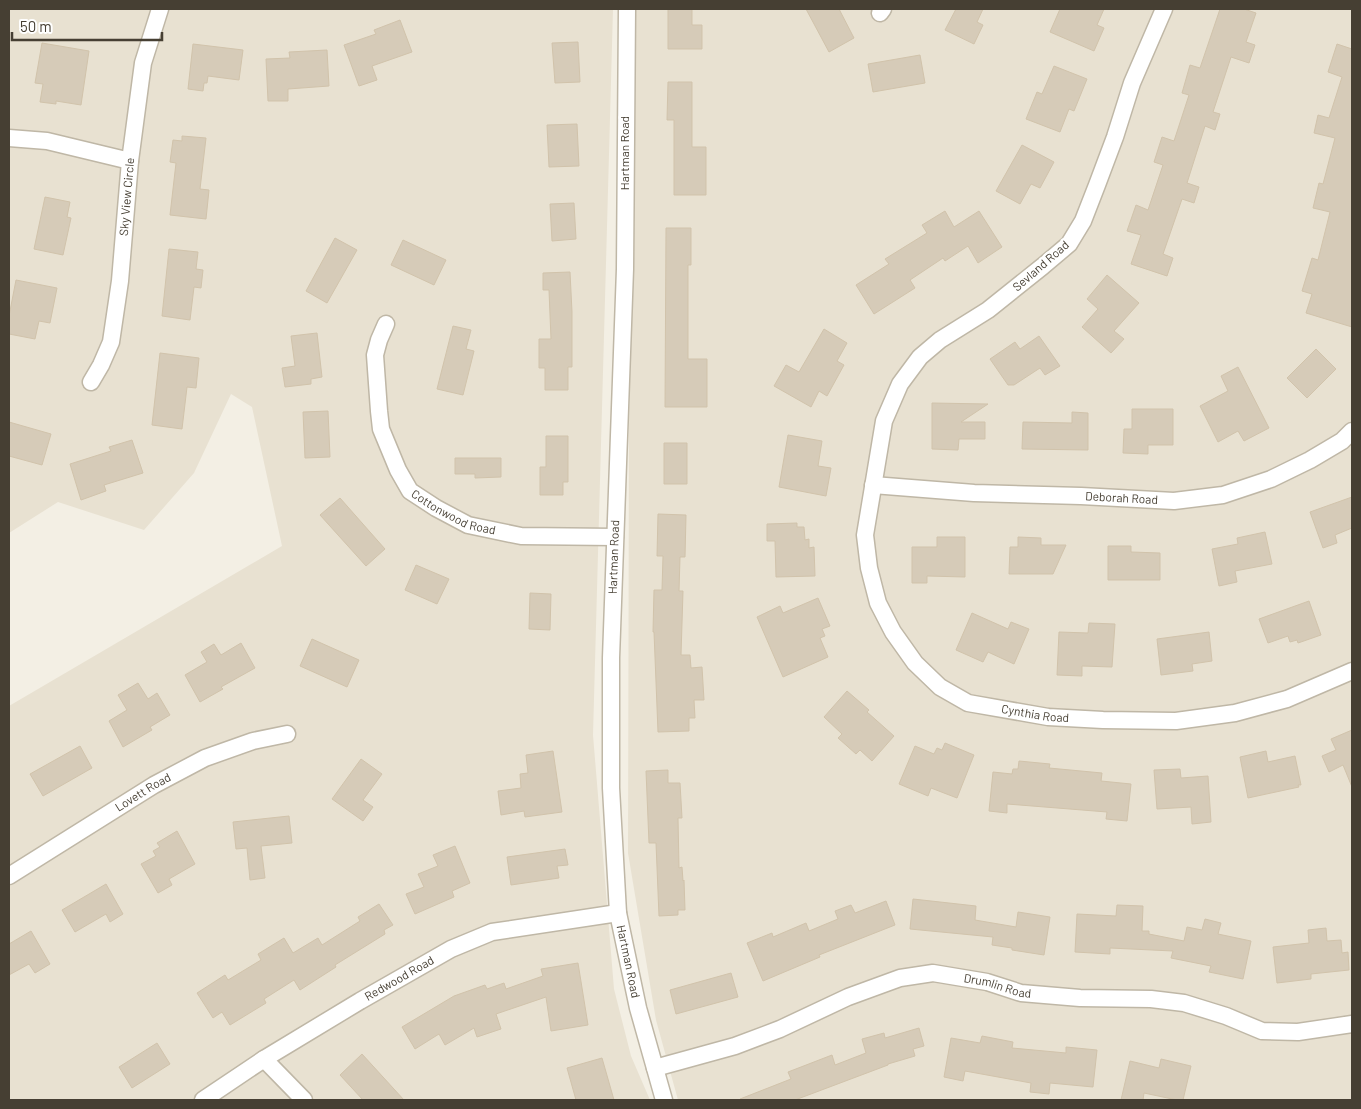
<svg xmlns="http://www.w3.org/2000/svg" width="1361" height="1109" viewBox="0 0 1361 1109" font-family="Barlow,sans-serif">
	<rect width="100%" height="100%" fill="#f3efe4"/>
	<path fill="#e8e1d1" d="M9,9H613L593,735L614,989L631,1056L650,1100H9V706L282,546L252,407L231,394L194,473L144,530L58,502L9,533Z
		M636,9H1352V1100H678L656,1020L628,853L629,426Z"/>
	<path fill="#d6cbb8" stroke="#d1c3ab" d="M668,9H692V25H702V49H668Z
		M806,9H839L854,38L829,52Z
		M956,9H983L977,22L983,25L974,44L945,30Z
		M1060,9H1104L1097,25L1104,28L1094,51L1050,32Z
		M1220,9H1244L1256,13L1246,42L1255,45L1249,63L1231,57L1213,112L1220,114L1215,130L1205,126L1187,183L1199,187L1194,203L1182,199L1163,254L1173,258L1167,276L1131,264L1141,235L1127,231L1136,205L1148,210L1163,165L1154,162L1162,137L1174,141L1189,95L1182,93L1190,65L1200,68Z
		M400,20L412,52L372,66L377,80L359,86L344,45L376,34L374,30Z
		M578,42L580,82L555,83L552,43Z
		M42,43L89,51L81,105L56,101V104L40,102L43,84L35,83Z
		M193,44L243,50L239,80L208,76L207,83H204L203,91L188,89Z
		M1337,44L1352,49V327L1306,313L1312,294L1302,291L1312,258L1318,260L1330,212L1313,208L1319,183L1323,184L1335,138L1314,133L1318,115L1329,118L1342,77L1328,72Z
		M327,50L329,86L288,89V101H268L266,59L290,58L289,52Z
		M920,55L925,83L873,92L868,64Z
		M1054,66L1087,79L1074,111L1069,109L1060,132L1026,119L1037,92L1042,94Z
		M668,82H692V147H706V195H674V120H667Z
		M577,124L579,166L549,167L547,125Z
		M182,136L206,138L200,189L209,190L206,219L170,215L176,163L170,162L173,140L182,141Z
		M1022,145L1054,162L1040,188L1031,184L1020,204L996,191Z
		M45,197L70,202L67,217L71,218L63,255L34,249Z
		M574,203L576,239L552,241L550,204Z
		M945,211L954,227L979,211L1002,247L978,263L968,246L945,261L943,258L910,280L915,288L874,314L856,285L889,264L885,259L927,233L922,225Z
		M666,228H691V265H688V359H707V407H665Z
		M335,238L357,250L327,303L306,291Z
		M403,240L446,260L434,285L391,265Z
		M169,249L198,252L196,269L203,270L201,288L194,287L190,320L162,316Z
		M570,272L572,312V367H568V390H545V368H539V339H551L549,290H543V273Z
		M1107,275L1139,303L1114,331L1124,339L1111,353L1082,327L1098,309L1087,299Z
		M16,280L57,288L50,323L39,321L35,339L9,334V316Z
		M453,326L471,330L466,349L474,351L463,395L437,389Z
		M824,329L847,343L837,361L844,365L827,396L819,391L811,407L774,386L786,365L799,372Z
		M317,333L322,377L311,379V384L285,387L282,368L295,366L291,336Z
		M1039,336L1060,366L1045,375L1040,368L1014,385H1008L990,359L1015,342L1020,349Z
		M1316,349L1336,369L1307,398L1287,378Z
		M160,353L199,358L196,388L187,387L182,429L152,425Z
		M1238,367L1269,428L1244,441L1238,431L1218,442L1200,406L1228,391L1221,376Z
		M932,403L988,404L961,422H985V439H959L958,450L932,449Z
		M1132,409H1173V445H1148V454L1123,453L1124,429H1132Z
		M328,411L330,457L305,458L303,412Z
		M1072,412L1088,413V450L1022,449L1023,422L1072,423Z
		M9,422L51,434L42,465L9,456Z
		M788,435L822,441L818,466L831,468L826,496L779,487Z
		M546,436H568V482H563V495H540V467H546Z
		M132,440L143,473L104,485L106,491L81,500L70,464L111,451L109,447Z
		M664,443H687V484H664Z
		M455,458H501V477L475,478V474H455Z
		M1352,497V528L1335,535L1337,543L1323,548L1310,512Z
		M340,498L385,549L366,566L320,515Z
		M658,514L686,515L685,557H680L679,591H683L681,655H690L691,668L702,667L704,700H694L695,718H689V731L658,732L654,632H653L654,590H662L663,556H657Z
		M797,523V527H804L805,540L809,539V548L814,547L815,576L776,577L775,541H767V524Z
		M1265,532L1272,564L1235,571L1237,582L1219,586L1212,549L1238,544L1237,538Z
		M937,537H965V577L927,576V583H912V547H937Z
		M1018,537L1041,538V545H1066L1053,574H1009L1010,547H1018Z
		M1108,546H1131V552L1160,553V580H1108Z
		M416,565L449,579L437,604L405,590Z
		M530,593L551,594L550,630L529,629Z
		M818,598L830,626L822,629L825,636L820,638L828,657L783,677L757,617L780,606L783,613Z
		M1309,601L1321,635L1298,643L1297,640L1290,642L1288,636L1268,643L1259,619Z
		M972,613L1008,629L1011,622L1029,629L1014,664L988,652L983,662L956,650Z
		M1089,623L1115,624L1112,667L1082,666V676L1057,675L1059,632L1088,633Z
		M1209,632L1212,661L1192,664L1193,671L1161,675L1157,639Z
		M312,639L359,660L347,687L300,666Z
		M241,643L255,668L221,687L223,689L200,702L185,675L207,662L201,652L214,644L221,655Z
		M138,683L148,699L157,693L170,715L150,727L152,730L123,747L109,721L127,710L118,695Z
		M847,691L869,710L867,712L894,736L872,761L860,750L856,754L838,738L842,734L824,717Z
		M1352,730V787L1343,765L1329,772L1322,756L1336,750L1331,739Z
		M945,743L974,755L957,798L931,788L928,796L899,784L915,746L934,754L937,748L942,750Z
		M80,746L92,768L43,796L30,774Z
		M553,751L562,812L525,817L524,811L501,815L498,791L521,788L520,774L528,773L526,755Z
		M1266,751L1268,762L1295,756L1301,785H1298L1299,787L1248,798L1240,757Z
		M361,759L382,774L363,800L373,807L363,821L332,799Z
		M1019,761L1050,764L1049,768L1102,773L1101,781L1131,784L1127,821L1106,819L1107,812L1007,804V813L989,811L993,772L1012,774L1013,769H1018Z
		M1180,769L1181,778L1208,776L1211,822L1192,824L1191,807L1157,809L1154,770Z
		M668,770V783H680L682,818H678L679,868L682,867L683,881L684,880L685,910H678V915L659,916L656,843H649L646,771Z
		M289,816L292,843L261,846L265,878L250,880L247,848L236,849L233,822Z
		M177,831L195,864L169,879L172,885L158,893L141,864L156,856L153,851L160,847L157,843Z
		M455,846L470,883L452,891L454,897L415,914L406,894L424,887L418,874L438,866L433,855Z
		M565,849L568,865L557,866L559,878L511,885L507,857Z
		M106,884L123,914L110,922L106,914L75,932L62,910Z
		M913,899L976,906L975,920L1016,927L1018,912L1050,917L1044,955L1012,950V948L992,945L993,937L910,929Z
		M886,901L895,925L819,955L820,957L763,981L747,943L772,933L773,937L806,923L809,931L838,919L835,911L851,905L855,913Z
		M379,904L393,925L384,930L385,934L335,965L336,967L300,990L294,980L264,999L266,1003L230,1025L222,1012L213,1018L197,993L225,975L228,980L261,960L258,954L284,938L293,953L318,938L322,945L360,921L358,917Z
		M1117,905L1143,906L1142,931H1149V934L1184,941L1187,927L1202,930L1205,919L1221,923L1218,934L1251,941L1243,979L1209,972L1211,966L1171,958L1173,951L1110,948V954L1075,952L1077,914L1116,916Z
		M1326,928L1327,941L1341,940L1342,953L1348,952L1349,970L1311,974V979L1277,983L1273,947L1309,943L1308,930Z
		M31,931L50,964L35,973L29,964L9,975V944Z
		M578,963L588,1025L551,1031L546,997L496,1014L501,1029L477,1037L474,1028L445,1045L439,1034L415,1049L402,1027L454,996L485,985L487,989L504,983L506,989L543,976L541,969Z
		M731,973L738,997L676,1014L670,990Z
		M919,1028L924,1046L913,1049L915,1056L888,1064V1065L795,1100H740V1099L791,1079L788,1072L832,1055L835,1065L866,1053L862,1039L884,1033L885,1038Z
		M982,1036L1013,1042L1012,1048L1066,1053V1047L1097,1050L1093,1087L1050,1083L1049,1094L1030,1092L1031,1083L965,1071L963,1081L944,1077L951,1038L980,1043Z
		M157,1043L170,1064L132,1088L119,1067Z
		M362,1054L404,1100H363L340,1075Z
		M602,1058L614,1100H576L567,1068Z
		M1161,1059L1191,1066L1183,1100H1177L1144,1093L1143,1100H1121L1130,1061L1159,1068Z"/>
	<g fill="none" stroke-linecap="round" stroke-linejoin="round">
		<defs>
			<g id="minor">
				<path id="s1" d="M627,9L625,269L611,658V788L618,913L638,1008L664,1100"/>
				<path id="s2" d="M1164,9L1132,83L1115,137L1097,185L1083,221L1069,244L1043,266L988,310L940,340L920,357L900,384L884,421L865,535L869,568L878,603L893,632L915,663L940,687L968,703L1048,717L1103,720L1176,721L1235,713L1287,699L1352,671"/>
				<path d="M880,13L883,9"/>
				<path d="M9,138L47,141L130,161"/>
				<path id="s3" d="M386,324L379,340L375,355L379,411L381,429L398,470L410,491L436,508L468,525L521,536L615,537"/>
				<path id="s4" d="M91,382L101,365L111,342L120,281L130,161L143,63L160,9"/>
				<path id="s5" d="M873,485L974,493L1081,496L1174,501L1223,495L1271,479L1310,460L1342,441L1352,431"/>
				<path id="s6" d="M9,876L154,785L205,758L253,741L287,734"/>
				<path d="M264,1059L304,1100"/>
				<path id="s7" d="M655,1068L735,1046L780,1029L848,997L900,978L933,973L987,982L1021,993L1080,998L1151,999L1184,1003L1226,1016L1262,1031L1298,1032L1352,1024"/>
				<path id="s8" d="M203,1100L264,1059L360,1001L451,949L492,932L618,913"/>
			</g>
		</defs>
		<use href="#minor" stroke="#bfb7a6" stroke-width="19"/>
		<use href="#minor" stroke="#fff" stroke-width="16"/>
	</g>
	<g text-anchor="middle" stroke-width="5" stroke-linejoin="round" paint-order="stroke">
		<g font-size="12" fill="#463f33" stroke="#fff">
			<text transform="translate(625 153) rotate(-90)" y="4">Hartman Road</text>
			<text dy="4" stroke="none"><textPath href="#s4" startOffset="191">Sky View Circle</textPath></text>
			<text transform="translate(1041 266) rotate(-41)" y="4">Sevland Road</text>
			<text dy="4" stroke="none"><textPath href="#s5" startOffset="249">Deborah Road</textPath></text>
			<text dy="4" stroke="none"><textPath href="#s3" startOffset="225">Cottonwood Road</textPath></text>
			<text transform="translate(614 557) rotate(-88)" y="4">Hartman Road</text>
			<text dy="4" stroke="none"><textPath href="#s2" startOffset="906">Cynthia Road</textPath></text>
			<text dy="4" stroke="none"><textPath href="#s6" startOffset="158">Lovett Road</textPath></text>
			<text dy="4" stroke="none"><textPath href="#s1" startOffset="954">Hartman Road</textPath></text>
			<text dy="4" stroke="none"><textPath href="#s8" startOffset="231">Redwood Road</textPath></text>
			<text dy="4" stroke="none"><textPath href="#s7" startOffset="361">Drumlin Road</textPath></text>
		</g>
	</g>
	<rect width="1361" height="1109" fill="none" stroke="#463f33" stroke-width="20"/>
	<path d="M12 32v8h150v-8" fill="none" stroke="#463f33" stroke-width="2.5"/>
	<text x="20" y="32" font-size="15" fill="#463f33" stroke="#ffffff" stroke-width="4" paint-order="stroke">50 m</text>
</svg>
